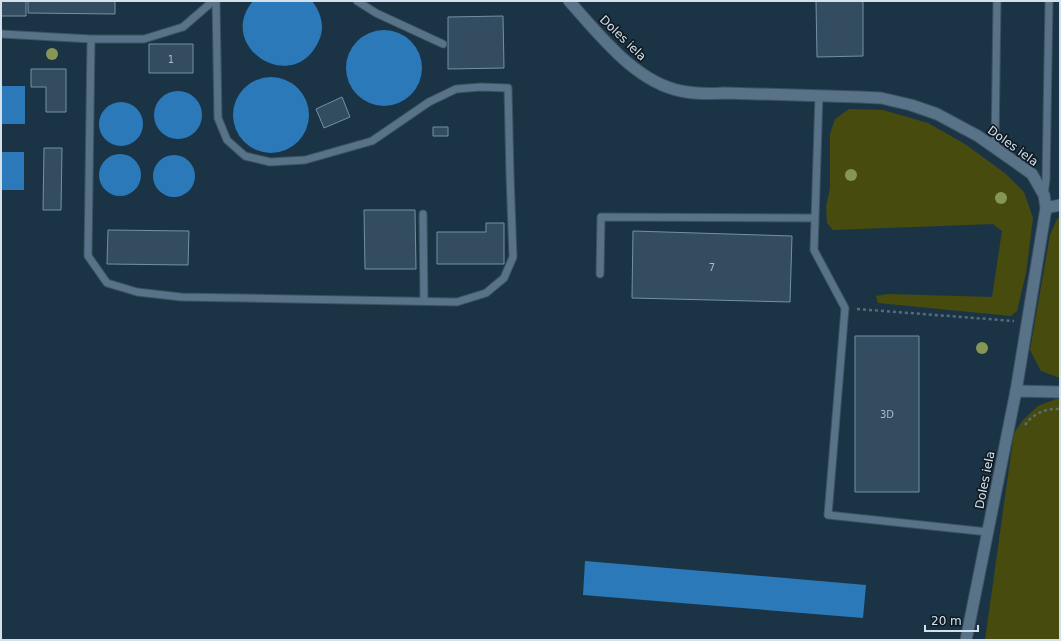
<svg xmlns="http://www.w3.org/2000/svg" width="1061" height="641" viewBox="0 0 1061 641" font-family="'DejaVu Sans',sans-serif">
	<rect width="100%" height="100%" fill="#1b3445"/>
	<path fill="#484b0e" d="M849,109L883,110L928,123L965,144L1006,174L1024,192L1033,218L1026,273L1017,311L1011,316L878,303L876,296L888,294L992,297L1002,231L993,224L833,230L827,223L826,207L830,188V134L835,119Z
		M1060,217V378L1041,371L1030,350L1050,235L1057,219Z
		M1056,399H1060V640H985L1014,433L1023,420L1038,406Z"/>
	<path fill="#2c79ba" d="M253,1H312C320,11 325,25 320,38C296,99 214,47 253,1Z
		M346 68a38 38 0 1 1 76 0a38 38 0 1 1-76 0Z
		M233 115a38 38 0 1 1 76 0a38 38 0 1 1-76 0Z
		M1,86H25V124H1Z
		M154 115a24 24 0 1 1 48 0a24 24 0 1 1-48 0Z
		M99 124a22 22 0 1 1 44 0a22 22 0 1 1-44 0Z
		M1,152H24V190H1Z
		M99 175a21 21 0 1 1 42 0a21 21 0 1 1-42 0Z
		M153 176a21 21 0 1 1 42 0a21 21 0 1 1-42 0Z
		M585,561L866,585L863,618L583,595Z"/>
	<path fill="#334c5f" stroke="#7590a5" d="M1,1H26V16H1Z
		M28,1H115V14L28,13Z
		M816,1H863V56L817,57Z
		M503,16L504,68L448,69V17Z
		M149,44H193V73H149Z
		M31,69H66V112H46V87H31Z
		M342,97L350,117L324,128L316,109Z
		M433,127H448V136H433Z
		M44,148H62L61,210H43Z
		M364,210H415L416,269H365Z
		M486,223H504V264H437V232H486Z
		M108,230L189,231L188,265L107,264Z
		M633,231L792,236L790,302L632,298Z
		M855,336H919V492H855Z"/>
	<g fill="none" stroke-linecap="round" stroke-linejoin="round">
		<defs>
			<path id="service" d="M213,1L183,27L144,39H91L88,256L107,283L137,292L181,297L457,302L486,293L504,278L513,257L510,175L508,88L481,87L456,89L429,102L372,141L305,160L270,162L245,156L227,140L218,118L216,1
				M357,1L376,13L443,44
				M1,34L91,39
				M819,95L814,250L845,308L828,515L988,532
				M995,147L997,1
				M1044,195L1046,180L1049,1
				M423,214L424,301
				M600,274L601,217L815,218"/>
			<path id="minor" d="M569,1C599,34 635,82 681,91C696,94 709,94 724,93L860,97L881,98L911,105L937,114L978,136L1032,174L1044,195L1046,208L1016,391
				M1046,208L1060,205"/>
			<path id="tertiary" d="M966,640L1016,391L1060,392"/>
		</defs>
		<use href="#service" stroke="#3d5261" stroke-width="9"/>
		<use href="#minor" stroke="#3d5261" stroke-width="13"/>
		<use href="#tertiary" stroke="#3d5261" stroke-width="13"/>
		<path stroke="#576c7c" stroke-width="2.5" stroke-dasharray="3 3" stroke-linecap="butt" d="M857,309L1014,321
			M1025,425C1033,414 1045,408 1060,409"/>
		<use href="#service" stroke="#587387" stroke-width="7"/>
		<use href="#minor" stroke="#587387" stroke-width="11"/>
		<use href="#tertiary" stroke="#587387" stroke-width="11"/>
	</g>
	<g fill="#869655">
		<circle cx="52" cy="54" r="6"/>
		<circle cx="851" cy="175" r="6"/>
		<circle cx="1001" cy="198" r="6"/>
		<circle cx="982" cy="348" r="6"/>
	</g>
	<g text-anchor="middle" stroke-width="3.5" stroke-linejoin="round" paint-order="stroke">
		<g font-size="10" fill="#abbcca">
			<text x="171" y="63">1</text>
			<text x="712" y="271">7</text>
			<text x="887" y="418">3D</text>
		</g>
		<g font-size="12" fill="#d3e1ed" stroke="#0f1a22">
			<text transform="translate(623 38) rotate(44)" y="4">Doles iela</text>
			<text transform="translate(1013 146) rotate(36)" y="4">Doles iela</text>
			<text transform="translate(985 480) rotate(-79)" y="4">Doles iela</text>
		</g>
	</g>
	<rect width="1061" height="641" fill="none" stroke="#d3e1ed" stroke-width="4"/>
	<path d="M925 625v6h53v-6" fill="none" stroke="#d3e1ed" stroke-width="2"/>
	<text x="931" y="625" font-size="12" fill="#d3e1ed" stroke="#0f1a22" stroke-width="3" paint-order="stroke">20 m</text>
</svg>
